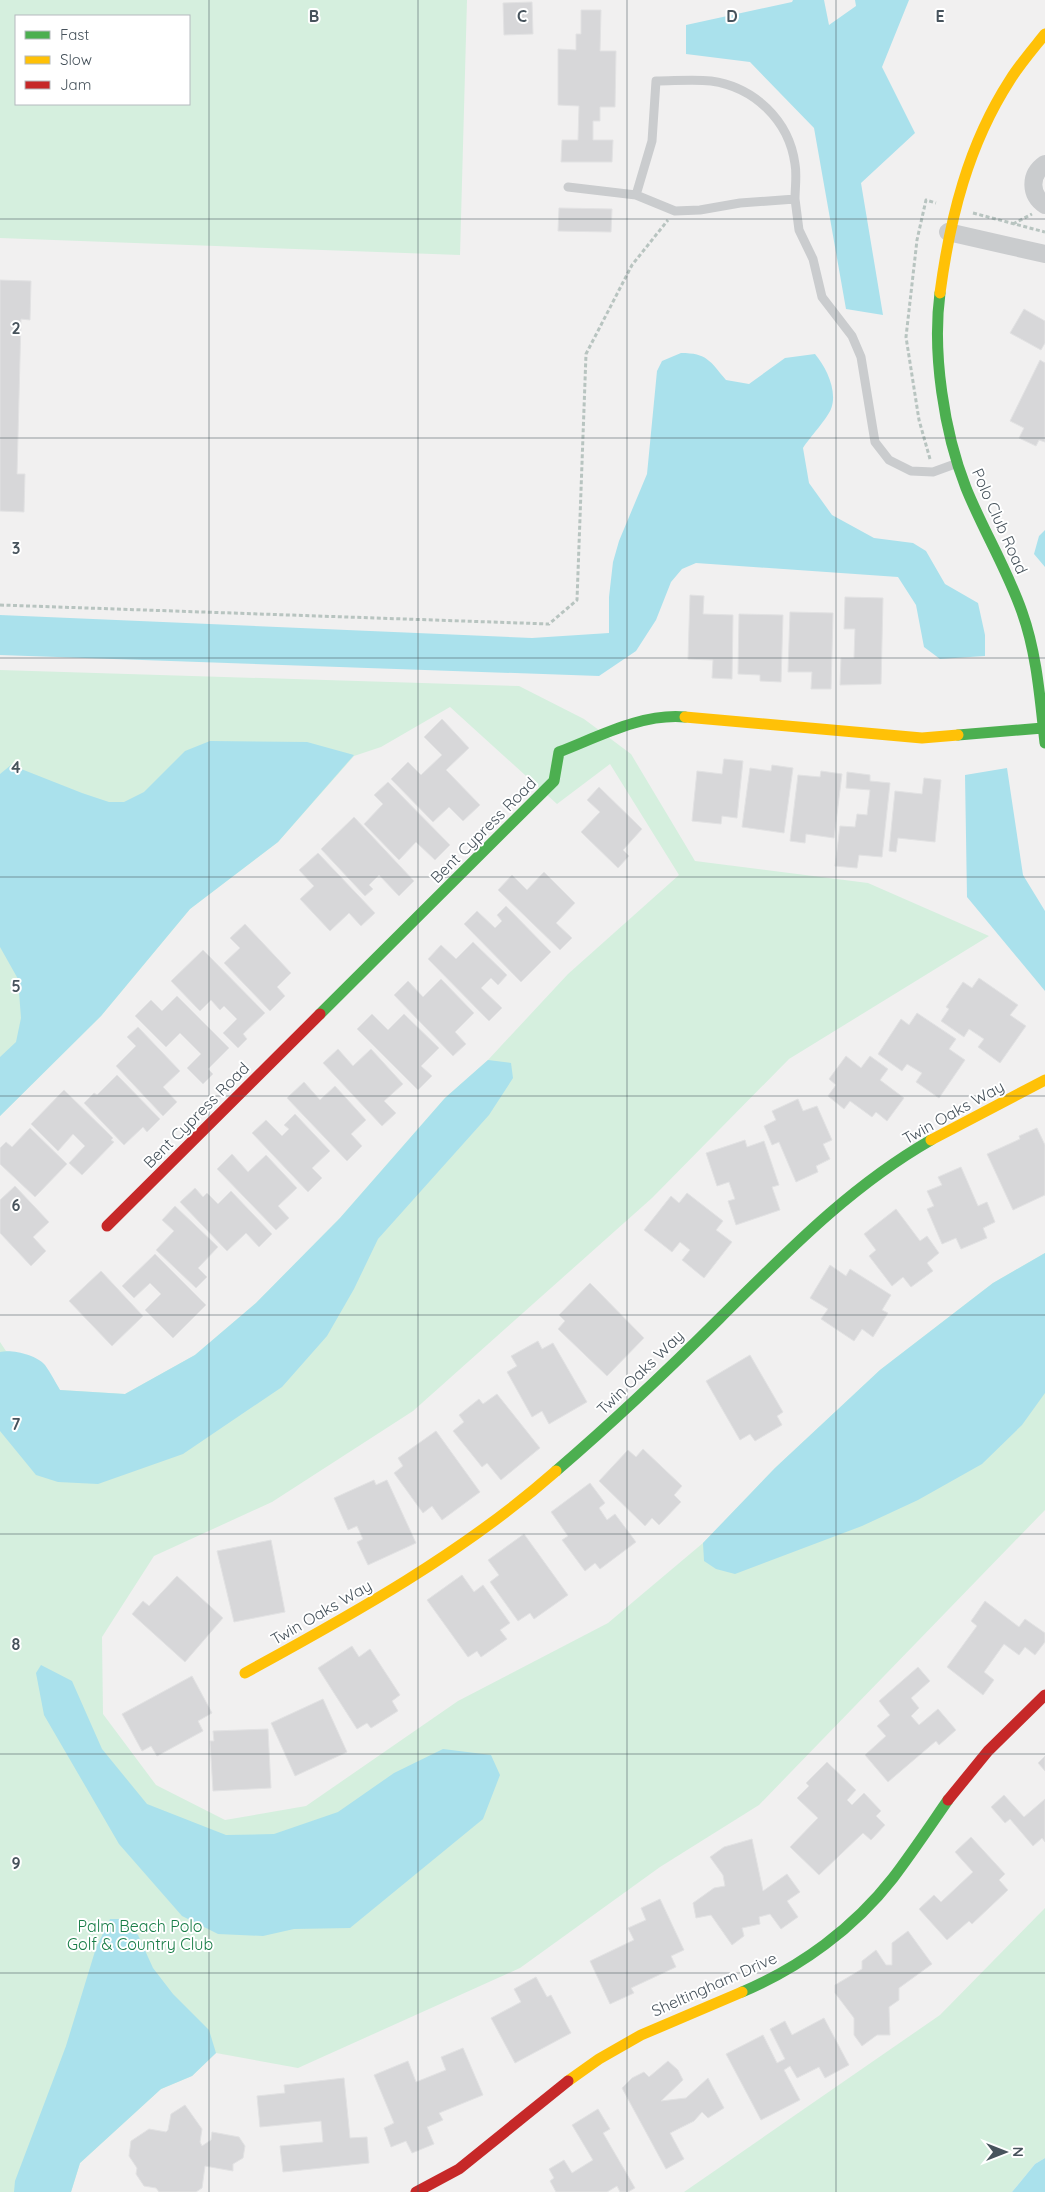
<svg xmlns="http://www.w3.org/2000/svg" width="1045" height="2192" viewBox="0 0 1045 2192" font-family="Quicksand,sans-serif">
	<rect width="100%" height="100%" fill="#f1f0f0"/>
	<path fill="#d5efde" fill-rule="evenodd" d="M0,0H467L460,255L0,238ZM189,16V104H16V16Z
		M0,670L519,686L584,719L631,754L695,861L868,883L989,936L789,1059L652,1198L413,1411L272,1502L154,1556L102,1637L103,1714L156,1785L225,1820L306,1806L458,1701L608,1623L703,1543L775,1468L880,1370L993,1283L1045,1253V1510L759,1805L660,1867L520,1968L298,2068L216,2053L192,2076L161,2089L80,2163L71,2192H0V1342L6,1351C40,1357 42,1361 60,1390L125,1394L195,1355L256,1303L340,1218L445,1098L488,1060L568,974L679,875L610,764L557,804L450,707L381,747L354,756L278,842L190,909L101,1016L0,1116Z
		M1045,1908V2158L1035,2164L1012,2192H684L940,2015Z"/>
	<path fill="#aae1ec" d="M793,0H824L829,25L856,6L855,0H909L882,67L915,133L861,183L883,315L846,309L814,128L750,62L686,54V25L792,2Z
		M681,353C707,353 710,361 726,380L749,384L785,358L815,354C826,367 838,391 831,409C827,419 810,437 803,448L809,483L832,515L874,538L913,543L926,551L945,584L978,603L985,635V656L940,659L924,647L916,605L898,577L696,563L682,569L671,582L656,620L636,651L599,676L0,655V615L532,638L609,633V597L613,562L619,541L647,474L657,371L662,361Z
		M1045,530V567L1034,554L1039,536Z
		M210,741L307,742L354,755L278,842L190,909L101,1016L0,1116V1057L16,1042L21,1018L18,979L0,947V774L11,765L82,793L109,802H124L144,792L185,751Z
		M1007,768L1023,875L1045,911V991L967,897L965,775Z
		M488,1060L511,1063L513,1078L489,1115L378,1239L354,1289L327,1336L282,1387L183,1454L98,1484L58,1482L36,1475L0,1431V1352C12,1349 37,1355 45,1365C51,1373 55,1382 60,1390L125,1394L195,1355L256,1303L340,1218L445,1098Z
		M1045,1253V1393L1022,1425L982,1464L918,1500L862,1526L735,1574L716,1569L704,1561L703,1543L775,1468L880,1370L993,1283Z
		M41,1665L72,1681L102,1749L147,1804L226,1835L274,1834L338,1812L394,1773L443,1749L491,1755L500,1775L483,1819L350,1928L294,1929L263,1936L218,1934L182,1916L119,1844L44,1715L36,1673Z
		M110,1919H123L138,1935L153,1968L173,1994L209,2030L216,2053L192,2076L161,2089L80,2163L71,2192H14L15,2181L66,2046L96,1948Z
		M1045,2158V2192H1012L1035,2164Z"/>
	<path fill="#d7d7d9" stroke="#e2e2e3" d="M532,2L533,34L504,35L503,3Z
		M581,10H601L600,51H616L615,107H600V121H593V140H613L612,162H561L562,140H578L579,106L558,105V49L576,50V34H581Z
		M559,208L612,209L611,232L558,231Z
		M0,280L31,281L30,320L21,319L17,474H25L24,512L0,511Z
		M1024,309L1045,321V343L1041,350L1010,333Z
		M1040,360L1045,363V442L1039,440L1036,446L1019,438L1024,428L1010,421Z
		M690,595L704,596L703,614L733,615L732,679L712,678L713,660L688,659Z
		M845,597L883,598L881,684L840,685L841,658H854L855,629H844Z
		M790,612L833,613L831,689H811L812,672H788Z
		M739,614L783,615L781,682L760,681V675L738,674Z
		M442,719L469,748L446,770L480,805L463,821L449,807L433,822L391,779L408,762L421,775L442,755L424,737Z
		M724,759L743,761L737,818L722,816L721,824L692,821L697,771L722,774Z
		M772,765L793,768L784,833L742,827L750,768L771,771Z
		M821,771L842,774L834,838L806,834L805,843L790,841L798,775L820,777Z
		M847,772L870,775V781L890,783L882,857L859,855L857,868L835,866L840,826L855,827L857,814L867,815L870,790L846,788Z
		M924,778L941,780L935,842L898,838L896,852L889,851L895,791L922,794Z
		M388,782L450,845L435,860L416,842L399,860L364,824L383,804L374,795Z
		M599,787L642,829L623,850L629,856L618,868L581,832L600,812L587,800Z
		M354,817L414,881L399,896L379,875L369,885L373,889L365,896L321,849Z
		M318,853L375,913L361,926L349,913L330,931L300,899L314,886L299,870Z
		M544,872L575,903L556,923L572,938L560,950L498,890L512,875L527,890Z
		M506,906L551,952L521,982L464,924L477,911L495,928L502,921L497,915Z
		M245,924L291,973L277,987L285,996L270,1011L224,963L240,948L230,938Z
		M473,942L507,975L498,985L491,978L481,988L502,1008L489,1021L428,959L441,945L456,959Z
		M203,950L265,1013L243,1034L247,1039L238,1048L223,1033L237,1019L224,1006L220,1010L211,1000L200,1011L171,981Z
		M979,978L1018,1005L1010,1015L1026,1026L1000,1063L978,1047L984,1039L969,1029L964,1037L941,1021L949,1009L946,1007L963,982L972,988Z
		M441,979L474,1013L455,1032L466,1044L453,1056L394,995L408,981L423,997Z
		M177,996L229,1048L208,1069L213,1074L203,1084L187,1068L201,1054L180,1033L166,1047L135,1016L151,1000L162,1011Z
		M917,1013L956,1039L949,1049L965,1060L939,1098L916,1082L922,1073L907,1064L902,1071L878,1054L901,1019L909,1025Z
		M372,1014L388,1030L404,1014L439,1048L421,1066L432,1076L418,1090L357,1029Z
		M138,1027L180,1071L163,1087L177,1102L163,1116L116,1066L136,1046L127,1037Z
		M338,1049L353,1066L371,1049L403,1084L384,1101L396,1113L382,1126L323,1063Z
		M846,1056L861,1068L870,1056L888,1069L880,1080L904,1098L887,1121L876,1112L872,1117L850,1101L844,1109L828,1096L836,1085L829,1079Z
		M117,1075L160,1119L147,1132L143,1127L124,1145L84,1103L94,1093L97,1095Z
		M304,1082L320,1100L335,1086L366,1120L351,1134L362,1146L347,1161L287,1098Z
		M64,1090L113,1138L111,1140L114,1142L82,1175L69,1163L85,1146L73,1134L58,1151L31,1124Z
		M798,1099L803,1111L817,1106L832,1140L823,1144L830,1159L816,1166L818,1172L796,1182L779,1142L772,1145L764,1126L776,1120L772,1111Z
		M295,1114L330,1151L312,1168L322,1178L308,1192L252,1133L266,1120L282,1136L289,1129L284,1125Z
		M30,1128L67,1164L35,1197L0,1164V1148L6,1142L12,1147Z
		M1037,1128L1045,1145V1195L1013,1210L987,1154L1020,1139L1019,1136Z
		M745,1140L747,1147L764,1141L779,1185L772,1187L780,1210L736,1225L728,1201L735,1199L729,1182L717,1186L706,1153Z
		M232,1154L248,1172L266,1155L297,1188L278,1206L289,1218L276,1230L217,1169Z
		M961,1167L978,1206L987,1202L995,1222L983,1228L987,1238L961,1249L956,1238L942,1244L927,1209L934,1206L927,1191L942,1185L938,1177Z
		M15,1186L49,1222L33,1237L46,1251L31,1266L0,1233V1200Z
		M195,1188L203,1197L207,1193L218,1204L231,1191L272,1234L259,1247L246,1233L227,1251L180,1202Z
		M687,1193L723,1221L716,1230L732,1242L704,1278L682,1260L690,1250L680,1242L672,1252L644,1230L671,1196L679,1203Z
		M175,1206L218,1247L198,1268L207,1277L196,1288L156,1250L174,1231L162,1220Z
		M896,1209L920,1241L927,1236L939,1253L927,1263L933,1271L911,1287L903,1277L892,1286L869,1256L876,1250L864,1234Z
		M155,1254L206,1305L173,1338L145,1310L161,1294L150,1283L134,1298L122,1286Z
		M830,1265L846,1276L850,1269L891,1295L882,1310L888,1313L873,1337L862,1329L854,1341L821,1319L828,1309L810,1298Z
		M101,1271L143,1316L112,1346L69,1301Z
		M590,1283L644,1338L607,1376L558,1329L565,1321L559,1315Z
		M538,1341L542,1349L553,1343L587,1402L549,1424L542,1411L532,1417L507,1372L517,1366L511,1356Z
		M750,1355L783,1412L777,1416L782,1425L755,1441L750,1434L740,1440L706,1381Z
		M497,1394L540,1448L501,1480L487,1463L482,1467L453,1431L464,1422L459,1415L479,1399L483,1404Z
		M436,1431L480,1492L442,1520L432,1506L423,1513L394,1473L403,1466L398,1458Z
		M643,1449L682,1486L674,1495L681,1502L659,1525L652,1518L645,1526L599,1481L628,1450L636,1457Z
		M374,1480L376,1485L387,1480L416,1543L368,1565L357,1542L363,1539L357,1526L348,1530L334,1498Z
		M590,1483L605,1503L599,1508L607,1520L615,1514L636,1542L600,1569L595,1563L585,1571L562,1540L568,1536L551,1512Z
		M524,1534L568,1595L534,1619L530,1613L518,1621L490,1582L499,1575L488,1560Z
		M271,1540L285,1612L234,1622L217,1551Z
		M462,1575L474,1592L483,1585L510,1623L500,1630L507,1639L481,1657L477,1651L468,1657L427,1600Z
		M177,1576L223,1618L185,1662L132,1614L143,1601L149,1606Z
		M985,1601L1019,1627L1025,1619L1045,1633V1642L1035,1655L1025,1647L1019,1655L1004,1644L984,1672L994,1680L983,1695L947,1667L977,1626L971,1621Z
		M352,1646L359,1657L370,1649L400,1695L392,1701L398,1711L371,1728L367,1723L357,1729L318,1668Z
		M918,1667L930,1681L911,1698L919,1708L911,1716L919,1725L938,1709L956,1730L939,1745L936,1741L888,1782L865,1755L886,1736L877,1726L890,1715L879,1701Z
		M192,1676L212,1713L198,1721L203,1731L157,1756L151,1746L142,1751L122,1714Z
		M323,1699L347,1752L295,1776L271,1723Z
		M268,1729L271,1788L213,1791L210,1741H214L213,1731Z
		M1045,1756V1771L1038,1763Z
		M827,1762L856,1790L847,1800L852,1805L864,1793L881,1811L876,1816L885,1825L871,1840L863,1833L819,1875L790,1847L818,1818L797,1798L809,1786L806,1783Z
		M1004,1795L1024,1817L1045,1799V1842L1042,1838L1033,1846L1010,1819L1005,1823L991,1807Z
		M971,1837L1005,1874L999,1880L1008,1890L972,1924L969,1921L947,1940L919,1909L934,1895L941,1902L973,1872L955,1852Z
		M752,1839L763,1891L787,1874L800,1892L787,1901L798,1917L781,1929L770,1914L759,1917L760,1924L742,1928L744,1936L732,1945L711,1915L696,1918L693,1903L714,1888L725,1886L723,1875L710,1857L724,1847Z
		M660,1899L684,1950L671,1956L676,1967L631,1988L634,1993L610,2004L590,1961L634,1940L628,1928L646,1920L641,1908Z
		M908,1931L932,1964L899,1988V2000L889,2007L890,2035H877L862,2046L854,2035V2018L835,1993V1985L862,1969V1961L876,1950L886,1965H892V1943Z
		M536,1977L547,1997L551,1995L571,2033L515,2063L491,2018L521,2002L514,1989Z
		M824,2018L849,2065L825,2078L819,2067L797,2078L790,2066L784,2070L800,2100L761,2120L726,2054L763,2035L777,2063L785,2059L770,2029L785,2021L792,2035Z
		M463,2048L483,2095L439,2113L443,2120L427,2127L434,2144L412,2153L406,2141L391,2147L384,2128L394,2123L374,2075L408,2061L416,2082L446,2070L441,2057Z
		M668,2061L678,2070L683,2080L661,2101L686,2098L708,2078L724,2108L708,2118L702,2112L694,2121L670,2133L684,2159L666,2169L622,2088L632,2078L644,2072L649,2077Z
		M344,2078L350,2138L367,2137L369,2163L283,2172L280,2146L323,2142L321,2121L260,2127L257,2096L285,2093L284,2085Z
		M185,2105L202,2129L200,2142L202,2146L211,2140L212,2132L239,2137L245,2146L243,2158L233,2164V2171L205,2166L202,2188L196,2192H159L156,2188L144,2186L136,2174L137,2168L129,2156L131,2141L149,2129L166,2132L168,2130L171,2114Z
		M598,2109L610,2129L603,2133L635,2188L628,2192H620L617,2186L607,2192H556L550,2181L554,2178L549,2169L564,2160L572,2173L593,2160L572,2125Z"/>
	<g fill="none" stroke-linecap="round" stroke-linejoin="round">
		<path stroke="#b8c4c0" stroke-width="3" stroke-dasharray="4 2.5" stroke-linecap="butt" d="M973,213L1045,232
			M1013,224L1032,214
			M930,459L919,420L906,337L917,240L926,200L936,203
			M0,605L549,624L577,600L586,354L632,265L668,220"/>
		<path stroke="#caccce" stroke-width="9" d="M568,187L636,195
			M795,199C795,188 797,175 795,164C789,120 754,87 711,81C693,79 674,81 656,81L652,141L636,195L675,211L700,210L740,203L795,199L799,230L813,259L822,297L852,336L861,357L875,442L889,460L911,471L933,472L955,464"/>
		<path stroke="#caccce" stroke-width="18" d="M1045,164C1029,175 1030,195 1045,205
			M948,232L1045,254"/>
		<path stroke="#4caf50" stroke-width="11" d="M940,293C932,353 944,432 966,488C983,530 1007,569 1022,612C1037,654 1040,699 1045,743
			M958,735L1043,728
			M320,1014L554,781L559,752C598,737 642,713 685,717
			M556,1471C613,1422 667,1371 720,1318C786,1253 849,1187 931,1140
			M742,1992C801,1967 854,1928 893,1878C912,1853 930,1826 948,1800"/>
		<path stroke="#ffc107" stroke-width="11" d="M940,293C950,218 968,145 1010,80C1020,64 1033,49 1045,34
			M685,717L922,738L958,735
			M931,1140L1045,1080
			M245,1673C353,1614 463,1553 556,1471
			M568,2081L599,2059L641,2035L742,1992"/>
		<path stroke="#c62828" stroke-width="11" d="M107,1226L320,1014
			M948,1800L988,1751L1045,1695
			M416,2192L459,2169L568,2081"/>
	</g>
	<path fill="none" stroke="#47535c" stroke-width="1" stroke-opacity="0.55" d="M209,0V2192M418,0V2192M627,0V2192M836,0V2192M0,219H1045M0,438H1045M0,658H1045M0,877H1045M0,1096H1045M0,1315H1045M0,1534H1045M0,1754H1045M0,1973H1045"/>
	<g text-anchor="middle" stroke-width="4" stroke-linejoin="round" paint-order="stroke">
		<g font-size="16" fill="#47535c" stroke="#fff">
			<text transform="translate(1000 521) rotate(66)" y="6">Polo Club Road</text>
			<text transform="translate(483 830) rotate(-45)" y="6">Bent Cypress Road</text>
			<text transform="translate(953 1112) rotate(-29)" y="6">Twin Oaks Way</text>
			<text transform="translate(196 1115) rotate(-45)" y="6">Bent Cypress Road</text>
			<text transform="translate(640 1372) rotate(-44)" y="6">Twin Oaks Way</text>
			<text transform="translate(321 1612) rotate(-30)" y="6">Twin Oaks Way</text>
			<text transform="translate(714 1984) rotate(-24)" y="6">Sheltingham Drive</text>
		</g>
		<g font-size="16" fill="#187d47" stroke="#fff">
			<text x="140" y="1932">Palm Beach Polo<tspan x="140" dy="18">Golf &amp; Country Club</tspan></text>
		</g>
	</g>
	<g font-size="16" text-anchor="middle" font-weight="bold" fill="#47535c" stroke="#fff" stroke-width="4" stroke-linejoin="round" paint-order="stroke">
		<text x="314" y="22">B</text>
		<text x="522" y="22">C</text>
		<text x="732" y="22">D</text>
		<text x="940" y="22">E</text>
		<text x="16" y="334">2</text>
		<text x="16" y="554">3</text>
		<text x="16" y="773">4</text>
		<text x="16" y="992">5</text>
		<text x="16" y="1211">6</text>
		<text x="16" y="1430">7</text>
		<text x="16" y="1650">8</text>
		<text x="16" y="1869">9</text>
	</g>
	<rect x="15" y="15" width="175" height="90" fill="#ffffff" stroke="#b5babe"/>
	<rect x="25" y="31" width="25" height="8" fill="#4caf50" stroke="#b5babe"/>
	<text x="60" y="40" font-size="15" fill="#47535c">Fast</text>
	<rect x="25" y="56" width="25" height="8" fill="#ffc107" stroke="#b5babe"/>
	<text x="60" y="65" font-size="15" fill="#47535c">Slow</text>
	<rect x="25" y="81" width="25" height="8" fill="#c62828" stroke="#b5babe"/>
	<text x="60" y="90" font-size="15" fill="#47535c">Jam</text>
	<g transform="translate(1005 2152) rotate(90)" stroke="#ffffff" stroke-width="4" paint-order="stroke">
	<path d="M0-4L9 19L0 12L-9 19Z" fill="#47535c"/>
	<text y="-8" font-size="14" font-weight="bold" text-anchor="middle" fill="#47535c">N</text>
	</g>
</svg>
